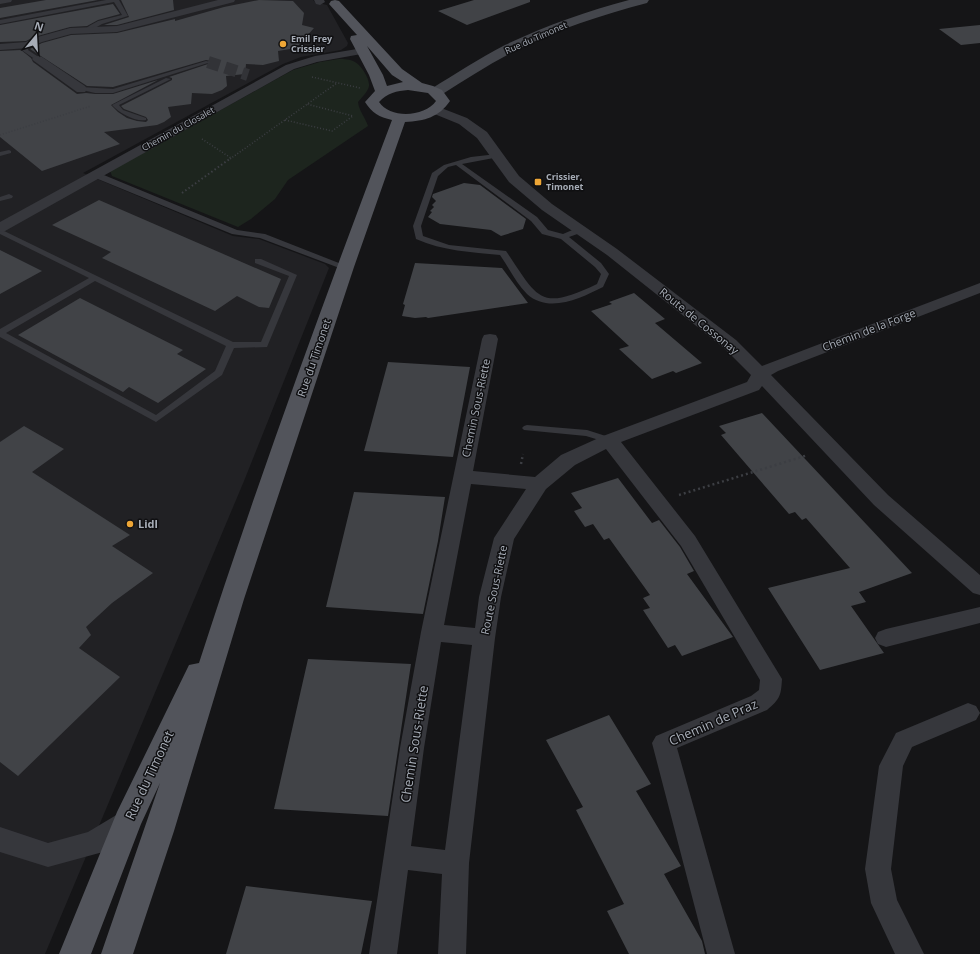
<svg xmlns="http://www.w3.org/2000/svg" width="980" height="954" viewBox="0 0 980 954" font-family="'Open Sans',sans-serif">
	<rect width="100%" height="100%" fill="#151517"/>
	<path fill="#212124" d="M0,0H313L315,2L327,5L348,43L347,46L341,50L301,57L283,64L83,173L233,236L259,239L325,264L329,268L244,481L45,954H0Z"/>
	<path fill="#1d251e" d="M339,59C344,59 350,59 355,62C361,65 370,79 369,86C368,92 361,98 358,102C359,111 365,117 368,126L288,180L275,199L251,219L238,227L112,176L110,171L293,70L320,62Z"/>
	<path fill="#414347" d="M46,0H98L0,18V8Z
		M121,0H173L174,10L117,25H104L129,17Z
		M259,0L293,1L304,13L302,25L314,28L296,48L278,51L279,61L263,65L246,64L245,74L226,76L227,86L222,90L212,94L192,93L191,104L168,107L171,117L164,122L157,125L104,132L120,144L42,171L0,137V51L21,50L31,58L33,62L77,94L86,93L95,94H113L158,80L111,105L118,112L127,118L137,121L146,122L148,120L146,117L124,109L121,106L172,80V78L169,77L211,63L212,61L206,60L113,87L87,86L30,49L42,43L71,35L117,33L175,19V21L224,7Z
		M474,0H530V2L467,25L438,11Z
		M113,4L120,14L98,20L87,26L70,27L34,37L26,41L0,42V25Z
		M980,25V43L961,45L939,29Z
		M464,183L480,185L526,219L523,229L501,236L491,230L440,224L428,217L432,212L430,211L434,207L432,205L436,201L432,197L433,194Z
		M99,200L281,279L269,308L259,307L237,296L215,311L102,258L111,252L52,225Z
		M0,250L42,271L0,294Z
		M415,263L502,268L528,303L428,318L426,317L415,318L402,316L405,305L403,304Z
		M634,293L665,319L655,323L702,363L676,373L673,371L652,379L619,349L629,346L591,311L612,304L609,302Z
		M80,298L183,350L177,354L206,369L158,403L129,387L123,392L18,335Z
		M388,362L470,367L453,457L364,451Z
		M762,413L912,573L859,592L866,602L851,606L884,653L820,670L768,588L850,568L806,518L802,520L795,512L789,514L721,435L726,433L719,426Z
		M24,426L64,449L32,472L130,535L112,546L153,573L112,603L86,627L91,635L79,648L120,677L18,776L0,762V442Z
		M618,478L652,523L659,520L680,547L694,571L687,574L733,637L682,656L675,645L668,648L643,610L650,608L643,598L650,595L609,538L604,540L593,524L585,527L574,511L582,508L571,493Z
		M354,492L445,497L438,541L423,614L326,607Z
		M308,659L411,664L388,816L274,809Z
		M609,715L651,784L636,791L681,866L664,874L702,941L705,954H629L607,911L624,904L576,810L583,807L546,740Z
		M246,886L372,901L361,954H226Z"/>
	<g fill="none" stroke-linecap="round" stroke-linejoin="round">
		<path stroke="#323337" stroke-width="12" stroke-dasharray="12 6" stroke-linecap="butt" d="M208,62L248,75"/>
		<path stroke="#3c3e43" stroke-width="1.5" stroke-dasharray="1 2" stroke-linecap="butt" d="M312,77L360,88
			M285,120L332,131L353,116L307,104
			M0,135L91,106
			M202,139L231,158
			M230,159L337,83"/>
		<path stroke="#3c3e43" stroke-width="2" stroke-dasharray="1.5 2.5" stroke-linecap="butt" d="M182,193L231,158"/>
		<path stroke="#3c3e43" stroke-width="2.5" stroke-dasharray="2 3" stroke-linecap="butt" d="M521,464L523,454
			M679,495L808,455"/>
		<path fill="#36373c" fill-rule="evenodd" d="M106,0H119L128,16L102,24L88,32L85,30L89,26L98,21L122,15L114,2L0,24V20Z
			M26,44H30L28,50L40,58V60H36L23,51L22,50Z
			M206,61L211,62L113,93H95L78,89L81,87L113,89Z
			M166,78L171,79L119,105L123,110L146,118V120C135,122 119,113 112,105Z
			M9,150L11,151V153L0,156V152Z
			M497,154L499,155V157L462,164L537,217L548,230L563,234L577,228H583V232L569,237L601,263L609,274L603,287C581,298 549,314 527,294C516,283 509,268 500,255C471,252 443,251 416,239L413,226L432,173L444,165L471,157ZM456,165L531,221L542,234L561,239L595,267L601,274L597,284C539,312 538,298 506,251L449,245L423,236L421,226L438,176L448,167Z
			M93,173H99L237,230L265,234L349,267L345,269H342L260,238L232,234L93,177Z
			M9,194L13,196L12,198L0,201V197Z
			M0,229L233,342H261L289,276L255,263V259H261L297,275L267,347L234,348L222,375L156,422L0,337V329L89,278L0,234ZM95,281L226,346L215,371L156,415L6,333Z
			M527,425L587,430L612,438L614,440L609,443L586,436L524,430L522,428L524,426Z"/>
		<path fill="#36373c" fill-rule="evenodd" d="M0,0H12L11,2L0,4Z
			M218,0H235L234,2L117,32L71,34L42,42L28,48L0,50V44L26,42L34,38L70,28L117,26Z
			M314,0H324L325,2L320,5L316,4Z
			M363,48L369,51L367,53L317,62L294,69L5,231L0,232V222L286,65L315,56Z
			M38,56L42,57L85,86L87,89L85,92H77L34,61L32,59L34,57Z
			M436,106L467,118L487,132L519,176L552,204L617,249L736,340L762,366L980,283V293L778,371L771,375L888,495L980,575V595L973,593L874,505L762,386L759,390L621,442L695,536L782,679C781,696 780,699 767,710L677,748L735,954H707L652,743L656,736L751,696L759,690L760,680L681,546L606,449L575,465L546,489L514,539L501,597L495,638L469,863L466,954H438L442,874L408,870L397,954H369L400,748L421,632L482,339L484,335L490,334L496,335L498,339L473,471L535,477L561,455L603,436L747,382L751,375L724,348L607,255L542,210L509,182L477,138L459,124L432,113L430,110L432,107ZM471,484L526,489L494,538L479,597L475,628L444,625ZM441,642L472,645L445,850L411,846L424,748Z
			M980,607V623L886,647L878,644L875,638L878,632L886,629Z
			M968,703L976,706L980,713L976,720L912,747L903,766L891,869L897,900L924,954H895L871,903L865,869L879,766L896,733Z
			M127,810L136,814L140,822L136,830L103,852L48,867L0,852V827L48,843L88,832L118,814Z"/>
		<path fill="#44464c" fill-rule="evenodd" d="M629,0H649L647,3C602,15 557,29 515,51C489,64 465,80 441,95L436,96L431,95L429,92L431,89C455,74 480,58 505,45C545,26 587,11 629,0Z"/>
		<path fill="#52545b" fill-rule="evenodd" d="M335,0L339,1L402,69L422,83L433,86L442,90L450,101C439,117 425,121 405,122L354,267L244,599L174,831L133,954H101L160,783L141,824L91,954H59L117,812L189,665L199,663C258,480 324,300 392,120C379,117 372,113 365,102L375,91L369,75L350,39L351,36L357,35L329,4L331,1ZM367,46L392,75L403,82L387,86L383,75ZM408,90L428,93L436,101C425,117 390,119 379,102C387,93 397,91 408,90Z"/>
	</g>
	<g fill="#eea636" stroke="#101012" stroke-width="1.5">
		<circle cx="283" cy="44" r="4"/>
		<rect x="534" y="178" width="8" height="8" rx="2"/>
		<circle cx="130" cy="524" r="4"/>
	</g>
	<g text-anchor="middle" stroke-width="3" stroke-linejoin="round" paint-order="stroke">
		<g font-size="9" fill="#a7adb7" stroke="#101012">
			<text transform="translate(536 38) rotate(-24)" y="3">Rue du Timonet</text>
			<text transform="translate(178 129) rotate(-29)" y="3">Chemin du Closalet</text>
		</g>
		<g font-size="9" font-weight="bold" fill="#a7adb7" stroke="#101012" text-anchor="start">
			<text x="291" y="42">Emil Frey<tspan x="291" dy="10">Crissier</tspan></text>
			<text x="546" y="180">Crissier,<tspan x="546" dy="10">Timonet</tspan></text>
		</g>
		<g font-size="11" fill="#a7adb7" stroke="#101012">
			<text transform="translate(699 321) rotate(39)" y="4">Route de Cossonay</text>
			<text transform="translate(869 330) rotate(-21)" y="4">Chemin de la Forge</text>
			<text transform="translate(314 358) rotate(-71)" y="4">Rue du Timonet</text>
			<text transform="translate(476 408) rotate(-78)" y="4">Chemin Sous-Riette</text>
			<text transform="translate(494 590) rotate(-78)" y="4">Route Sous-Riette</text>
		</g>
		<g font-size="11" font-weight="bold" fill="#a7adb7" stroke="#101012" text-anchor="start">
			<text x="138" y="528">Lidl</text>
		</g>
		<g font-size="13" fill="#a7adb7" stroke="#101012">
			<text transform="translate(713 722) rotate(-24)" y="5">Chemin de Praz</text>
			<text transform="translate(414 744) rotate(-81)" y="5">Chemin Sous-Riette</text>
			<text transform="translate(149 775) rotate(-65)" y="5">Rue du Timonet</text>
		</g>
	</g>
	<g transform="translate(36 36) rotate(18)" stroke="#101012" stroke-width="3" paint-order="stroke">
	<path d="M0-3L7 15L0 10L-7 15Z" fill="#a7adb7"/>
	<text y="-6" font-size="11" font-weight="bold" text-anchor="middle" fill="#a7adb7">N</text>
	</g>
</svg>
